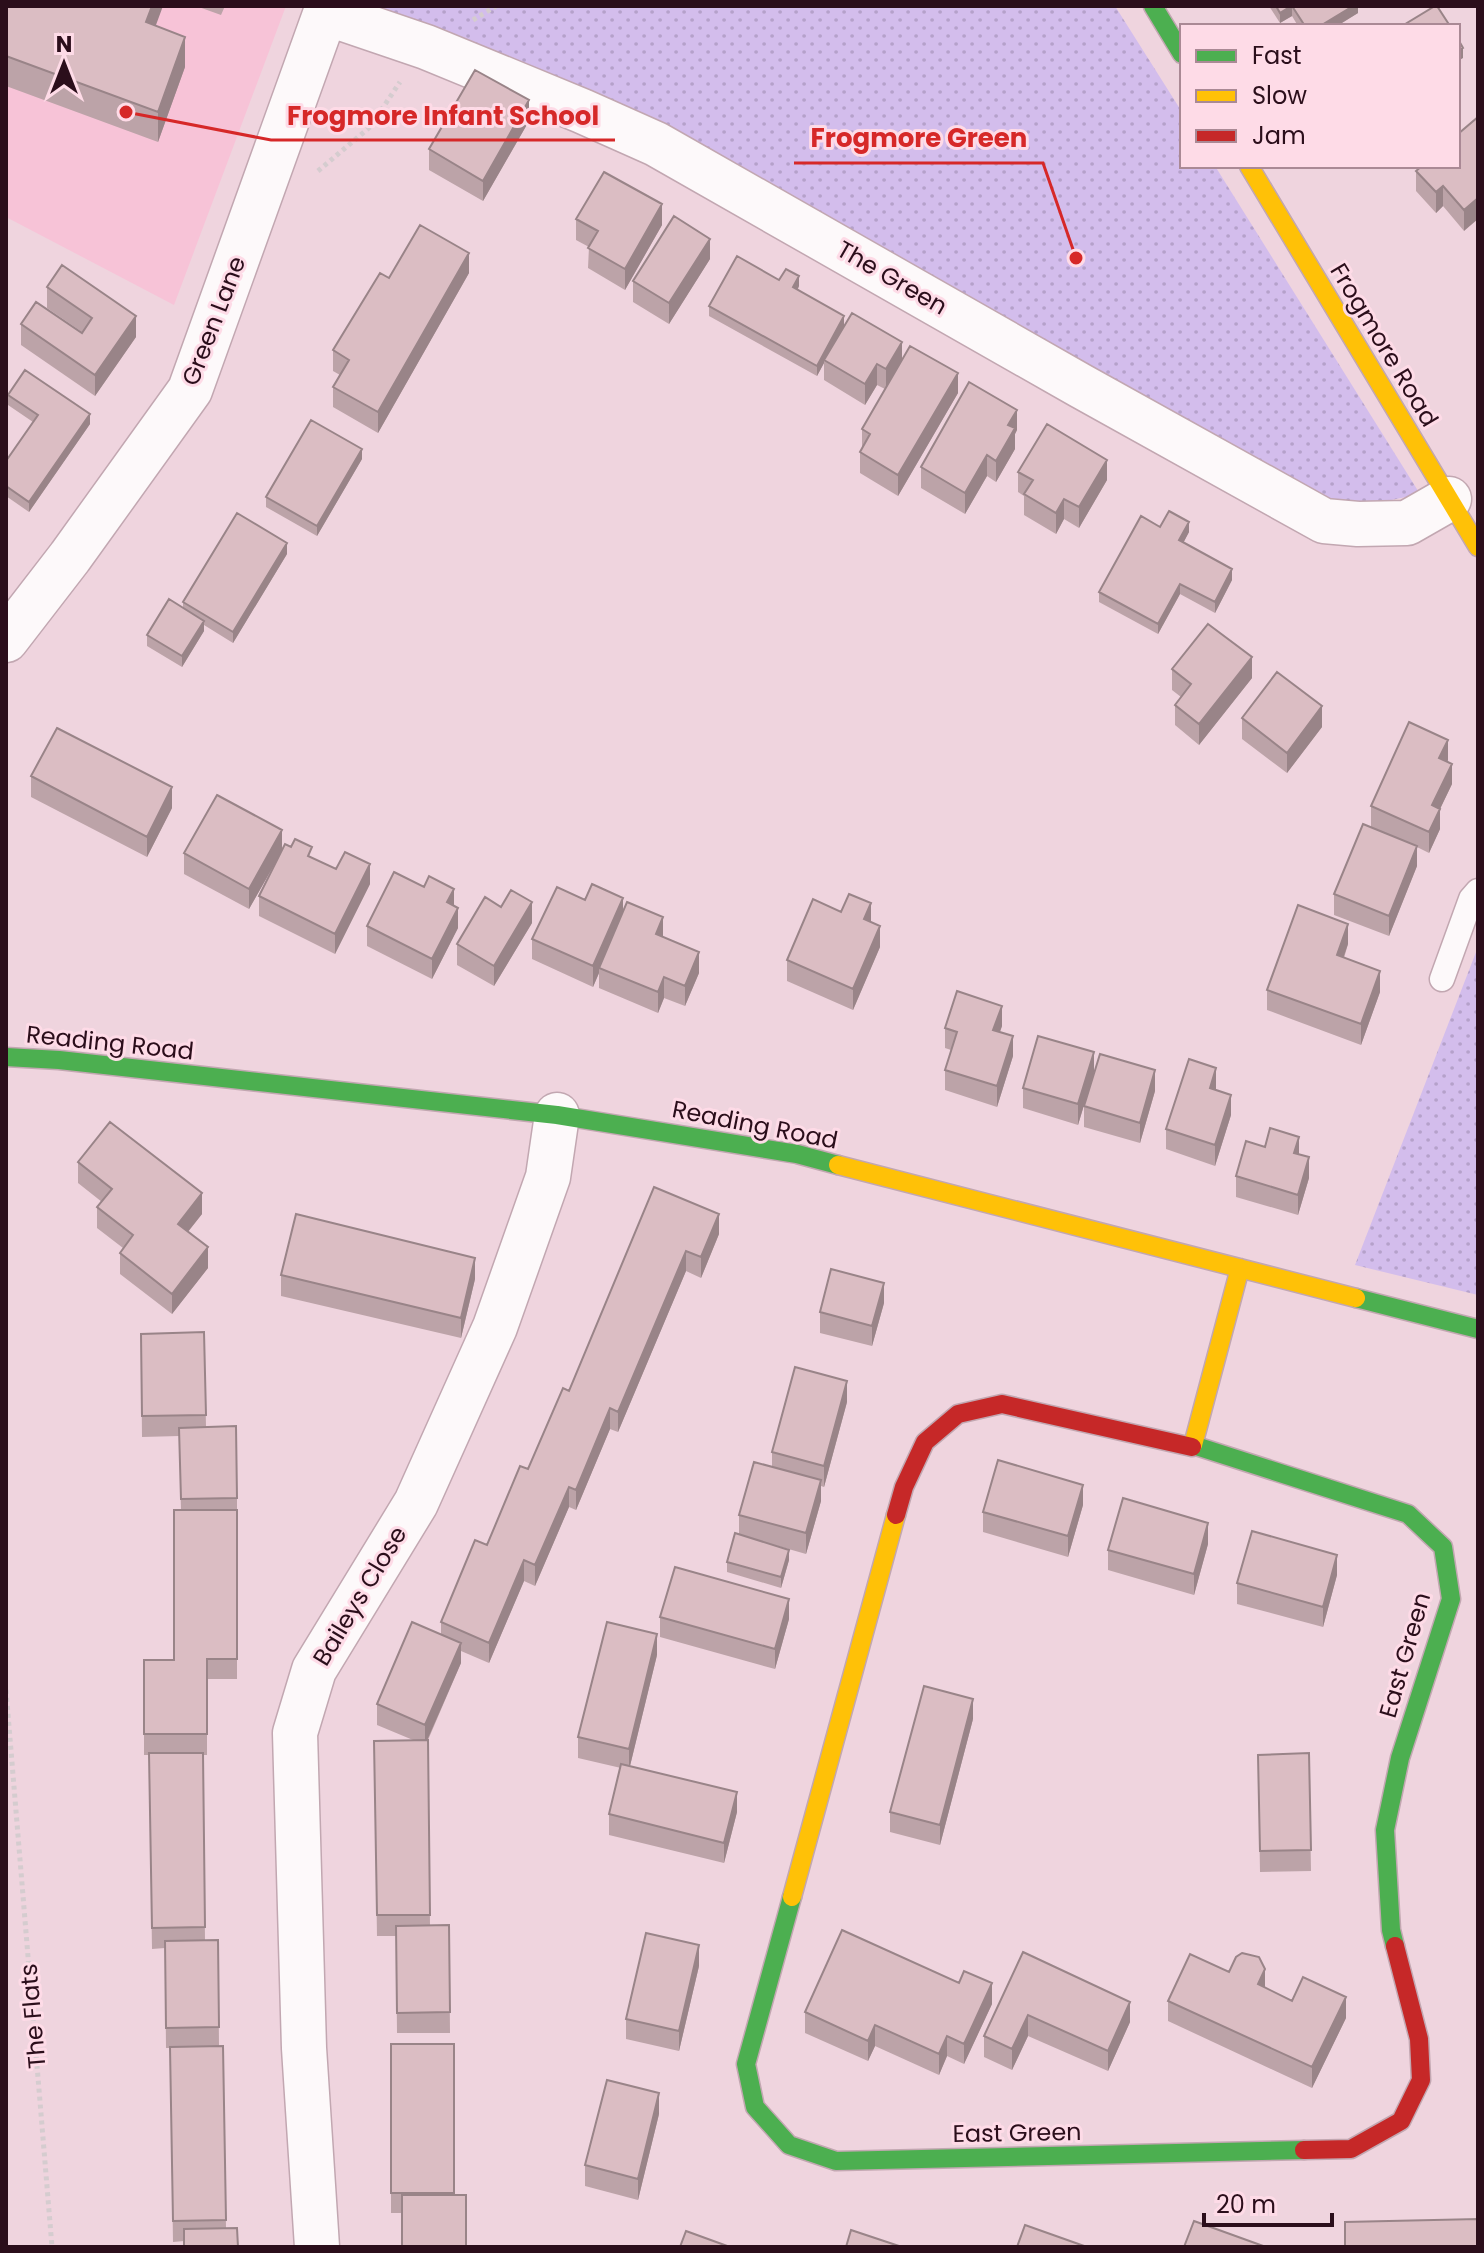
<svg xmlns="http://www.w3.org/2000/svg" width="1484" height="2253" viewBox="0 0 1484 2253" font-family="Poppins,sans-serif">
	<defs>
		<pattern id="grass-dots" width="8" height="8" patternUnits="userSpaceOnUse" patternTransform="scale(2)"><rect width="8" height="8" fill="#d3bdec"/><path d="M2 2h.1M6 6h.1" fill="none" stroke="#b5a1ca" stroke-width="1.8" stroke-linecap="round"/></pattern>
	</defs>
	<rect width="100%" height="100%" fill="#efd4de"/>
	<path fill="#f7c3d7" d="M6,6H286L174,305L6,217Z"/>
	<path fill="url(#grass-dots)" d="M369,6H1115L1182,112V166H1215L1420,494L1363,506L1279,487Z
		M1478,947V1295L1355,1265Z"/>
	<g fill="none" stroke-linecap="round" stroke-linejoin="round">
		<defs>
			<path id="lane" d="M1442,979L1471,899L1478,891"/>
			<path id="street" d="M326,13L426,47L582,111L656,144L1081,386L1324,521L1358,524L1407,523L1449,499
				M6,640L70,557L190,390L328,6
				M317,2247L304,2048L295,1733L314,1670L416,1503L495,1327L548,1177L557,1115"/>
			<path id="fast" d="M1153,6L1182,54
				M6,1057L59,1060L557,1115L797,1154L838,1165
				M1356,1298L1478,1329
				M1193,1445L1408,1514L1443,1547L1451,1599L1400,1758L1385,1830L1391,1930L1395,1946
				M792,1897L746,2064L755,2107L789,2145L836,2161L1304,2150"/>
			<path id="slow" d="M1249,166L1478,547
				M838,1165L1356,1298
				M1193,1445L1240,1268
				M792,1897L896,1515"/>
			<path id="jam" d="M896,1515L904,1487L925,1442L958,1414L1002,1404L1192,1447
				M1304,2150L1351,2149L1401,2121L1421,2080L1419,2039L1395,1946"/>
		</defs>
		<use href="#lane" stroke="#c2a7b1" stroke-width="27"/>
		<use href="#street" stroke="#c2a7b1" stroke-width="47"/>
		<use href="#fast" stroke="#c2a7b1" stroke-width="21"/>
		<use href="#slow" stroke="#c2a7b1" stroke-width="21"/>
		<use href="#jam" stroke="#c2a7b1" stroke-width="21"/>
		<path stroke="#d5cccf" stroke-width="5" stroke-dasharray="4 4" stroke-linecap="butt" d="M473,20L496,6
			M318,171L370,127L400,82
			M6,1690L52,2247"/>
		<use href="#lane" stroke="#fdf9fa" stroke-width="24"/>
		<use href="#street" stroke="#fdf9fa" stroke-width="44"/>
		<use href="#fast" stroke="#4caf50" stroke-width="18"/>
		<use href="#slow" stroke="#ffc107" stroke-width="18"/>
		<use href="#jam" stroke="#c62828" stroke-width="18"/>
	</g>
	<path fill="#bca3a8" d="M6,6L185,67L158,142L6,86Z
		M196,6H225L221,15Z
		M1269,6H1358V13L1337,26H1298L1292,16L1280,23Z
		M1478,117L1464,231L1443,206L1436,213L1416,191V171Z
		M529,121L483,201L429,170V149Z
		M576,219L662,225L625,290L588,268L589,247L576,240Z
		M710,259L669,324L633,302V281Z
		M469,273L378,433L333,407V387L340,375L333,371V350L389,278Z
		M779,280L799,286L798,289L844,325L958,393L898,496L860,473V452L862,449V429L885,389L877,385L865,405L824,380V363L817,376L709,316V306Z
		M47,287L136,337L95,396L21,345V324L82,333V332L47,308Z
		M8,395L90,424L29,512L6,496V461L33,422L8,405Z
		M1017,430L1015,434V449L996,482L987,476L965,514L921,488V467Z
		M362,459L317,536L266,507V497Z
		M1018,472L1107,480L1079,528L1064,519L1056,534L1024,515V496L1018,492Z
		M1160,527L1189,532L1183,543L1232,580L1215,613L1180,594L1158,634L1099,602V592Z
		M287,554L233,643L204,625V631L182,667L147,646V635L183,608V602Z
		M1172,669L1252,678L1199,745L1175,725V705L1181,697L1172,690Z
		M1242,718L1322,727L1287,773L1242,739Z
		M1448,760L1452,784L1440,809V829L1429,853L1417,847V866L1389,936L1334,915V894L1386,833L1371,827V806Z
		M31,776L172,808L147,857L31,797Z
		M282,850L312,858L370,884L335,954L259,916V896L279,856L249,909L184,874V853Z
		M585,900L623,911L663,937L699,973L685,1006L664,998L658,1013L599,988V973L593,987L532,959V939Z
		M454,906L458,928L432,979L367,946V926Z
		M841,912L871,923L880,947L853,1010L787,981V960Z
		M532,923L494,986L457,965V944Z
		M1348,944L1344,958L1380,992L1361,1045L1267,1010V990Z
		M1002,1026L1000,1032L1013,1056L997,1107L945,1090V1070L951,1050L945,1048V1028Z
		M1094,1072L1078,1125L1023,1108V1088Z
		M1216,1090L1231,1115L1215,1166L1166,1149V1129Z
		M1155,1091L1140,1143L1084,1127V1106Z
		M1265,1147L1299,1155L1309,1178L1298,1215L1236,1197V1176Z
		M78,1162L202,1214L188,1232L208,1268L172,1314L120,1274V1253L123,1248L97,1228V1207L102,1202L78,1183Z
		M654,1187L719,1234L701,1278L686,1271L618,1432L610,1429L576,1510L569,1507L535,1586L524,1581L489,1663L461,1651V1663L428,1740L430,1925H449L450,2033H397L396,1936H377L374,1741L413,1740L377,1725V1704L441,1634V1622L487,1545L569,1391Z
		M281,1275L475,1279L461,1338L281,1296Z
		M884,1303L872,1346L820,1333V1312Z
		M204,1332L206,1427L237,1498V1679H207V1755H203L205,1940H218L219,2046H223L226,2228L184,2241L173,2242L170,2048H166L165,1948L152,1949L149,1755H144V1660H174L181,1510L179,1436L142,1437L141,1334Z
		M847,1402L824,1487L821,1486V1501L806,1554L764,1542L789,1560L781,1588L727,1572V1562L739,1535V1515L772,1467V1452Z
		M1083,1505L1068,1557L983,1532V1512Z
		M1208,1544L1194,1595L1108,1570V1550Z
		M1337,1575L1323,1627L1237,1604V1583Z
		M660,1617L789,1619L775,1669L660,1637Z
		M657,1655L630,1766L737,1812L724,1863L609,1835V1814L621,1768L578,1758V1737Z
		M973,1719L940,1845L890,1832V1812Z
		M1309,1753L1311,1871L1260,1872L1258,1755Z
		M1023,1952L1130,2022L1108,2071L1028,2036L1012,2070L984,2057V2036Z
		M699,1966L679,2051L626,2039V2019Z
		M1265,1988L1292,2001L1346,2018L1312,2088L1168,2021V2001Z
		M992,2004L964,2064L947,2056L939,2075L875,2046L868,2061L805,2033V2012Z
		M391,2044H454V2195L402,2213H391Z
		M659,2114L638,2200L585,2186V2165Z"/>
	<path fill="#998488" d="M152,6H163L146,52V22Z
		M1292,6V16L1280,23V13Z
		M1353,6H1358V13L1337,26H1320Z
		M185,37V67L158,142V112Z
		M1463,48V58L1458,61V51Z
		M529,100V121L483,201V181Z
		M1443,186V206L1436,213V192Z
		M1478,198V219L1464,231V210Z
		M662,204V225L625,290V269Z
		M710,239V259L669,324V303Z
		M469,253V273L378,433V412Z
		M799,276V286L793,298V287Z
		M136,316V337L95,396V375Z
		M844,316V326L824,360V363L817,376V366Z
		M902,342V362L886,390V369Z
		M877,364V385L865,405V384Z
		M958,373V393L898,496V475Z
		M1017,410V430L1015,434V449L996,482V461L1008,425Z
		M90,414V424L29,512V502Z
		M362,449V459L317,536V526Z
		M987,455V476L965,514V493Z
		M1107,460V480L1079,528V507Z
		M1064,499V519L1056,534V513Z
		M1189,522V532L1179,551V540Z
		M287,543V554L233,643V632Z
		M1232,569V580L1215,613V602Z
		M1180,584V594L1158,634V624Z
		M204,621V631L182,667V656Z
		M1252,657V678L1199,745V724Z
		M1322,706V727L1287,773V753Z
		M1448,740V760L1439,779V758Z
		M1452,764V784L1440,809V829L1429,853V832L1432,805Z
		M172,787V808L147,857V837Z
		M282,830V851L249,909V889Z
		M1417,846V866L1389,936V916Z
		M370,864V884L335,954V934Z
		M454,889V909L447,902Z
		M623,898V919L599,968V973L593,987V966Z
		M532,902V923L494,986V966Z
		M871,903V924L864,919Z
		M458,908V928L432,979V959Z
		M663,917V937L656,934Z
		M1348,924V944L1337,976V955Z
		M880,926V947L853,1010V989Z
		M699,952V973L685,1006V986Z
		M1380,971V992L1361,1045V1024Z
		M664,977V998L658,1013V992Z
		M1002,1006V1026L993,1050V1030Z
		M1013,1036V1056L997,1107V1086Z
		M1094,1052V1072L1078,1125V1104Z
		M1216,1068V1089L1210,1108V1088Z
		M1155,1070V1091L1140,1143V1123Z
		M1231,1095V1115L1215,1166V1145Z
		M1299,1137V1157L1294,1153Z
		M1309,1157V1178L1298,1215V1195Z
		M202,1193V1214L178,1244V1224Z
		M719,1214V1234L701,1278V1257Z
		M208,1247V1268L172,1314V1294Z
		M686,1251V1271L618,1432V1412Z
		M475,1258V1279L461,1338V1318Z
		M884,1283V1303L872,1346V1326Z
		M847,1381V1402L824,1487V1466Z
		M610,1408V1429L576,1510V1490Z
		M821,1480V1501L806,1554V1533Z
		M1083,1485V1505L1068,1557V1536Z
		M569,1487V1507L535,1586V1565Z
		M1208,1523V1544L1194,1595V1574Z
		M789,1550V1560L781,1588V1577Z
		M1337,1555V1575L1323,1627V1607Z
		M524,1560V1581L489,1663V1643Z
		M789,1599V1619L775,1669V1649Z
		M657,1634V1655L629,1770V1749Z
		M461,1643V1663L425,1745V1725Z
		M973,1699V1719L940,1845V1825Z
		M737,1792V1812L724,1863V1843Z
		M699,1945V1966L679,2051V2031Z
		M1265,1969V1989L1258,1984Z
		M992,1983V2004L964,2064V2044Z
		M1346,1997V2018L1312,2088V2067Z
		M1130,2002V2022L1108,2071V2051Z
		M1028,2015V2036L1012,2070V2049Z
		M875,2025V2046L868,2061V2041Z
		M947,2036V2056L939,2075V2054Z
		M659,2093V2114L638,2200V2179Z"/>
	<path fill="#dbbdc3" stroke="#998488" stroke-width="2" d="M6,6H152L146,22L185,37L158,112L6,56Z
		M1276,6H1291L1280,13Z
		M1292,6H1353L1320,26H1305Z
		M1435,6H1437L1450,26H1402Z
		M1458,39L1463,48L1458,51Z
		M475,70L529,100L483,181L429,149Z
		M1478,117V198L1464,210L1443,186L1436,192L1416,171L1422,166H1458V134Z
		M604,172L662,204L625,269L588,248L598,231L576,219Z
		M674,216L710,239L669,303L633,281Z
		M420,225L469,253L378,412L333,387L349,360L333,350L380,273L389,278Z
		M737,256L779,280L786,269L799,276L793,287L844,316L817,366L709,306Z
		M62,265L136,316L95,375L21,324L36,302L82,333L92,318L47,287Z
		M852,313L902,342L886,369L877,364L865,384L824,360Z
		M910,346L958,373L898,475L860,452L870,434L862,429Z
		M25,370L90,414L29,502L6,486V461L38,415L8,395Z
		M969,382L1017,410L1008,425L1015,428L996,461L987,455L965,493L921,467Z
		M311,420L362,449L317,526L266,497Z
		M1047,424L1107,460L1079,507L1064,499L1056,513L1024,494L1033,480L1018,472Z
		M1169,511L1189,522L1179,540L1232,569L1215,602L1180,584L1158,624L1099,592L1141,516L1160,527Z
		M237,513L287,543L233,632L183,602Z
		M169,599L204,621L182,656L147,635Z
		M1208,624L1252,657L1199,724L1175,705L1191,684L1172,669Z
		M1277,672L1322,706L1287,753L1242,718Z
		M1409,722L1448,740L1439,758L1452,764L1432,805L1440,809L1429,832L1371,806Z
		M57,728L172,787L147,837L31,776Z
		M217,795L282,830L249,889L184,853Z
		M1363,824L1417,846L1389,916L1334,894Z
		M295,839L312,847L308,856L336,869L345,852L370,864L335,934L259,896L285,844L291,847Z
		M394,872L424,887L429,876L454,889L447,902L458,908L432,959L367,926Z
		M592,884L623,898L593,966L532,939L557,887L585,900Z
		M511,890L532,902L494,966L457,944L485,897L501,907Z
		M849,894L871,903L864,919L880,926L853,989L787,960L813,899L841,912Z
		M627,902L663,917L656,934L699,952L685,986L664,977L658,992L599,968Z
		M1298,905L1348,924L1337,955L1380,971L1361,1024L1267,990Z
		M957,991L1002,1006L993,1030L1013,1036L997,1086L945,1070L957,1032L945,1028Z
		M1038,1036L1094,1052L1078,1104L1023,1088Z
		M1100,1054L1155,1070L1140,1123L1084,1106Z
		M1189,1059L1216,1068L1210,1088L1231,1095L1215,1145L1166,1129Z
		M110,1122L202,1193L178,1224L208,1247L172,1294L120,1253L133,1235L97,1207L112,1189L78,1162Z
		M1270,1128L1299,1137L1294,1153L1309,1157L1298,1195L1236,1176L1246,1141L1265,1147Z
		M654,1187L719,1214L701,1257L686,1251L618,1412L610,1408L576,1490L569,1487L535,1565L524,1560L489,1643L441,1622L475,1540L487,1545L520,1466L528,1469L563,1388L569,1391Z
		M296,1214L475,1258L461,1318L281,1275Z
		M831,1269L884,1283L872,1326L820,1312Z
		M204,1332L206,1415L142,1416L141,1334Z
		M795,1367L847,1381L824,1466L772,1452Z
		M236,1426L237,1498L181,1499L179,1428Z
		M998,1460L1083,1485L1068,1536L983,1512Z
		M754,1462L821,1480L806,1533L739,1515Z
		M1123,1498L1208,1523L1194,1574L1108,1550Z
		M174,1510H237V1659H207V1734H144V1660H174Z
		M1252,1531L1337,1555L1323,1607L1237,1583Z
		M735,1533L789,1550L781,1577L727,1562Z
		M675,1567L789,1599L775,1649L660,1617Z
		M412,1622L461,1643L425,1725L377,1704Z
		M607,1622L657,1634L629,1749L578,1737Z
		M924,1686L973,1699L940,1825L890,1812Z
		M428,1740L430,1915H377L374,1741Z
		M149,1753H203L205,1927L152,1928Z
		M1309,1753L1311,1850L1260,1851L1258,1755Z
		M621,1764L737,1792L724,1843L609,1814Z
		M449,1925L450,2012L397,2013L396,1926Z
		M842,1930L959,1983L964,1971L992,1983L964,2044L947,2036L939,2054L875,2025L868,2041L805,2012Z
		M646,1933L699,1945L679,2031L626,2019Z
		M218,1940L219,2027L166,2028L165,1941Z
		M1023,1952L1130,2002L1108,2051L1028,2015L1012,2049L984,2036Z
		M1242,1953L1259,1957L1265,1969L1258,1984L1292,2001L1303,1977L1346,1997L1312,2067L1168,2001L1190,1954L1229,1972L1236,1957Z
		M391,2044H454V2193H391Z
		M223,2046L226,2220L173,2221L170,2047Z
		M607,2080L659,2093L638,2179L585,2165Z
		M402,2195H466V2247H402Z
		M1478,2219V2247H1345V2222Z
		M1194,2221L1266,2247H1184Z
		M1025,2225L1087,2247H1017Z
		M237,2228L238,2247H184V2229Z
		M851,2230L902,2247H846Z
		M686,2231L730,2247H680Z"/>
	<g text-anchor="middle" stroke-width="6" stroke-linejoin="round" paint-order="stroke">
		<g font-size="24" fill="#2b0e1b" stroke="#fedbe7">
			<text transform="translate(892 278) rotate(30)" y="8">The Green</text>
			<text transform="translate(214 321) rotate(-69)" y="8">Green Lane</text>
			<text transform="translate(1384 345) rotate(59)" y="8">Frogmore Road</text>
			<text transform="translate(110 1043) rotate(6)" y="8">Reading Road</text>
			<text transform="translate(755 1125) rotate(11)" y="8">Reading Road</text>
			<text transform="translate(360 1596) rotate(-59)" y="8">Baileys Close</text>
			<text transform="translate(1405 1655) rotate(-74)" y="8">East Green</text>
			<text transform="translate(33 2016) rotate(-95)" y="8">The Flats</text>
			<text transform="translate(1017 2133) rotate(-1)" y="8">East Green</text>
		</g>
	</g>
	<path fill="none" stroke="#d62828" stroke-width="3" d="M126 112L271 140H615M1076 258L1043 163H794"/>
	<g fill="#d62828" stroke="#fedbe7" stroke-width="3">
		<circle cx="126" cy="112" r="8"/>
		<circle cx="1076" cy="258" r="8"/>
	</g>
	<g font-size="26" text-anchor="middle" font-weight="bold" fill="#d62828" stroke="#fedbe7" stroke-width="6" stroke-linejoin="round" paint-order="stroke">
		<text x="443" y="125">Frogmore Infant School</text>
		<text x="919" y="147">Frogmore Green</text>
	</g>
	<rect width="1484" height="2253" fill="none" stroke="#2b0e1b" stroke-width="16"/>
	<rect x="1180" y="24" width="280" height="144" fill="#fedbe7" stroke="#aa8995" stroke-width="2"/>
	<rect x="1196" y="50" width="40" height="12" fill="#4caf50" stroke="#aa8995" stroke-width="2"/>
	<text x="1252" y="64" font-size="24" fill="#2b0e1b">Fast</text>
	<rect x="1196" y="90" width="40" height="12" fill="#ffc107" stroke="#aa8995" stroke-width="2"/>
	<text x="1252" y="104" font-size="24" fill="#2b0e1b">Slow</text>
	<rect x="1196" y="130" width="40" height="12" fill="#c62828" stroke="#aa8995" stroke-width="2"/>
	<text x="1252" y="144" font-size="24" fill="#2b0e1b">Jam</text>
	<g transform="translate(64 64)" stroke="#fedbe7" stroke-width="6" paint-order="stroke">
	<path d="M0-6L14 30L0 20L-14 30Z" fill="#2b0e1b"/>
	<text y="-12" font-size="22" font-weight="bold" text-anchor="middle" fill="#2b0e1b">N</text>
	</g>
	<path d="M1204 2213v12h128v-12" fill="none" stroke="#2b0e1b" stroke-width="4"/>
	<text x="1216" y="2213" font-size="24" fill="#2b0e1b" stroke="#fedbe7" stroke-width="6" paint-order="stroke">20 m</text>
</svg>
